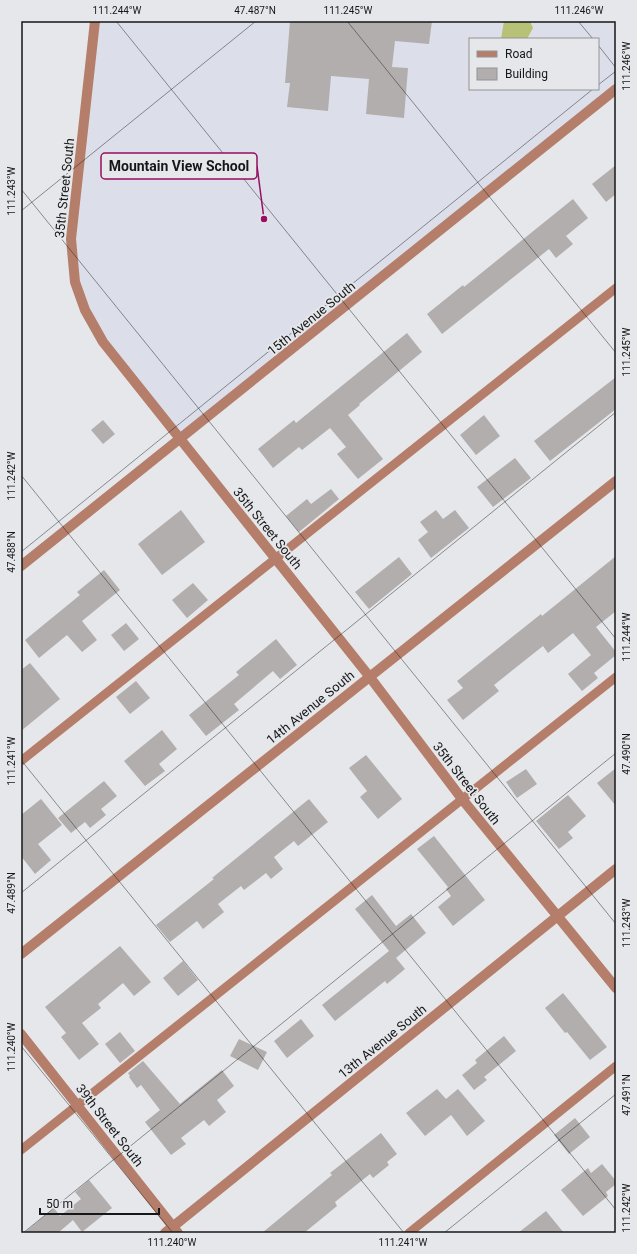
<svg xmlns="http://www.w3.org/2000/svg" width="637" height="1254" viewBox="0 0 637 1254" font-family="Roboto,sans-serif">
	<rect width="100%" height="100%" fill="#e6e7ea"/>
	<path fill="#dcdfea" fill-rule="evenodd" d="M95,21H616V89L181,440L85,310L71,239ZM470,39H598V89H470Z"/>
	<path fill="#b8c276" d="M504,21H530L533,28L527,39H501Z"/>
	<path fill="#b2aead" d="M290,21H432L429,44L395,41L392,67L408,68L404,118L366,114L369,79L331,76L328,111L287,107L290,83H285Z
		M616,165V194L606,202L592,184Z
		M573,199L588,218L566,236L573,244L556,258L549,249L442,334L427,314L463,285L464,287Z
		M407,333L422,352L359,404L360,405L348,415L383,459L358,479L337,454L346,447L330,428L302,450L299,447L273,468L258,449L294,420L296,423Z
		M616,377V409L550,461L534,441Z
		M484,415L500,436L476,455L460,435Z
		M103,420L115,434L103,444L91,430Z
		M515,458L531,478L493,507L477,487Z
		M331,489L339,499L299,532L286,516L307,499L311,504Z
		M181,510L205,542L162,575L138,544Z
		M436,510L443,519L455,510L469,528L431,558L418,540L428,532L420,522Z
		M616,556V611L596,627L616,652V655L594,673L598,678L582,691L568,674L591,655L573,633L548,653L543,646L494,685L499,691L463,720L447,700L463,688L457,681L541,614L542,616Z
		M399,557L412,574L369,609L355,592Z
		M104,570L120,590L82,621L97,640L82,652L67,635L39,658L25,640L80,595L77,592Z
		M193,583L208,600L187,618L172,600Z
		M126,623L139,639L124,651L111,635Z
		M276,639L297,665L280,679L273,671L234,704L239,710L206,736L189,715L239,675L236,672Z
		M30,663L60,699L21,731V670Z
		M136,681L150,698L130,714L116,697Z
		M162,730L177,749L159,764L165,771L145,786L124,761Z
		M366,755L402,799L378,819L360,797L367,791L349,768Z
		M616,768V806L597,783Z
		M526,769L537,784L517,798L506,782Z
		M104,781L117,796L101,809L106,815L90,828L85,822L71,833L58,818Z
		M568,795L586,816L568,832L573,838L559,849L536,821Z
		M41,799L62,825L38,844L51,860L35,874L21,856V815Z
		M309,799L328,822L298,846L294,841L274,857L283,869L271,879L266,873L244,890L241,886L218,904L224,912L203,929L197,921L170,942L156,925L214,879L212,878Z
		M434,836L485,900L453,926L438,907L451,896L446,889L448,887L417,849Z
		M372,895L396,926L411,914L426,933L396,958L405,969L387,984L385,981L335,1021L322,1005L389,951L355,909Z
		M120,946L151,982L134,996L123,983L98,1004L101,1008L82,1023L99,1044L79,1060L61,1037L66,1033L45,1007Z
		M183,961L198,980L178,996L163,978Z
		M563,993L607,1047L590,1060L567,1032L565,1033L545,1008Z
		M301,1019L314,1036L287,1058L274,1041Z
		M120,1032L135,1051L120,1063L105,1044Z
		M504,1036L516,1051L484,1077L487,1080L474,1090L462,1075L477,1063L475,1060Z
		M239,1039L267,1052L258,1070L230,1056Z
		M143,1061L180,1104L222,1070L234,1086L217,1100L226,1112L209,1126L204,1120L181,1138L186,1144L171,1155L145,1122L160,1110L141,1085L137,1088L129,1077L130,1076L128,1073Z
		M437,1089L446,1099L458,1089L485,1121L467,1136L451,1115L425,1136L406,1113Z
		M575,1118L590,1137L569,1154L554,1135Z
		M381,1133L397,1154L387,1162L389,1165L373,1178L370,1174L335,1202L337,1206L304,1233H262L332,1175L330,1173Z
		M602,1164L616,1181V1184L606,1192L608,1196L583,1216L561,1190L588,1168L591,1173Z
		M89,1180L112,1208L82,1232L73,1220L58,1233H24L54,1208L60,1216L81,1199L75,1192Z
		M546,1211L564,1233H518Z"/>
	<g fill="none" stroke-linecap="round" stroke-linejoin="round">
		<path stroke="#b57e6a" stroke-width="9" d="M21,761L616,288
			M21,1150L616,677
			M409,1233L616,1066"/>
		<path stroke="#b57e6a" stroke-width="10" d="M95,21L71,239L75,282L85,310L103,342L369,676L462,799L616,988
			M21,566L616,89
			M21,954L616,481
			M21,1034L178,1233
			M165,1233L616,869"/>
	</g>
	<path fill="none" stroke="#161718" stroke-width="1" stroke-opacity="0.45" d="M116,21L616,639M347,21L616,353M578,21L593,39M598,45L616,68M598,85L616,71M21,189L616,924M21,211L256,21M21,475L616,1210M21,552L593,89M21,760L404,1233M21,893L616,412M21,1046L173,1233M23,1233L616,753M444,1233L616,1094"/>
	<g text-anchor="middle" stroke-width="3.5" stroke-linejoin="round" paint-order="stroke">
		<g font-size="13" fill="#161718" stroke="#e6e7ea">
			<text transform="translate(64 188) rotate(-84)" y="5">35th Street South</text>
			<text transform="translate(311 318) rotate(-39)" y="5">15th Avenue South</text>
			<text transform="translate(268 528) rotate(51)" y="5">35th Street South</text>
			<text transform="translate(310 707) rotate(-39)" y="5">14th Avenue South</text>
			<text transform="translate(467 783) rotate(52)" y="5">35th Street South</text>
			<text transform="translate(382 1041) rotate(-39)" y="5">13th Avenue South</text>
			<text transform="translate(110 1125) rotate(52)" y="5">39th Street South</text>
		</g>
	</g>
	<path fill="none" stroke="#970e63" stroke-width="1.5" d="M264 219L257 166"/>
	<circle fill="#970e63" stroke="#e6e7ea" stroke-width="1.5" cx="264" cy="219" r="4"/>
	<rect fill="#e6e7ea" stroke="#970e63" stroke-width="1.5" x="101" y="153" width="156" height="26" rx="4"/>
	<g font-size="14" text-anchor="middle" font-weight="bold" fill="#161718">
		<text x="179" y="171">Mountain View School</text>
	</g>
	<rect width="637" height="1254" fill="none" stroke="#e6e7ea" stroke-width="44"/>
	<rect x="469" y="38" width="130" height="52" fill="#e6e7ea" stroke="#939496"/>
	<rect x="477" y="51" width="20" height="6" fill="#b57e6a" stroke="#939496"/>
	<text x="505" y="58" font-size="12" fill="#161718">Road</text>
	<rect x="477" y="68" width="20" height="12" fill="#b2aead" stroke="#939496"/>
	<text x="505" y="78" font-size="12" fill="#161718">Building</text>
	<path d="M40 1208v6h119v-6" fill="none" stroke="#161718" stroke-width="2"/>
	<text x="46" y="1208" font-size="12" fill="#161718" stroke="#e6e7ea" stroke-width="3" paint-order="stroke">50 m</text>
	<rect x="22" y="22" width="593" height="1210" fill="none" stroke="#161718" stroke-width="1.5"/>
	<g font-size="10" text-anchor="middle" fill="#161718">
		<text x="117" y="14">111.244°W</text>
		<text x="255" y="14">47.487°N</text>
		<text x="348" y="14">111.245°W</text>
		<text x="579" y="14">111.246°W</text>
		<text transform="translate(626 66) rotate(-90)" y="4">111.246°W</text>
		<text transform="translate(11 191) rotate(-90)" y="4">111.243°W</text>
		<text transform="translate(626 352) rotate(-90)" y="4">111.245°W</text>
		<text transform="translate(11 476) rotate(-90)" y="4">111.242°W</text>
		<text transform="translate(11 552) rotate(-90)" y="4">47.488°N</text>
		<text transform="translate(626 637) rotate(-90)" y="4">111.244°W</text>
		<text transform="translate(626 754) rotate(-90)" y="4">47.490°N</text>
		<text transform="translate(11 761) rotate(-90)" y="4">111.241°W</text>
		<text transform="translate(11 893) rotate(-90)" y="4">47.489°N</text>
		<text transform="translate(626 923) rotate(-90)" y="4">111.243°W</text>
		<text transform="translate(11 1047) rotate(-90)" y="4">111.240°W</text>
		<text transform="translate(626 1095) rotate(-90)" y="4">47.491°N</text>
		<text transform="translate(626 1208) rotate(-90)" y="4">111.242°W</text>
		<text x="172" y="1246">111.240°W</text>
		<text x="403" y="1246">111.241°W</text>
	</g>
</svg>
